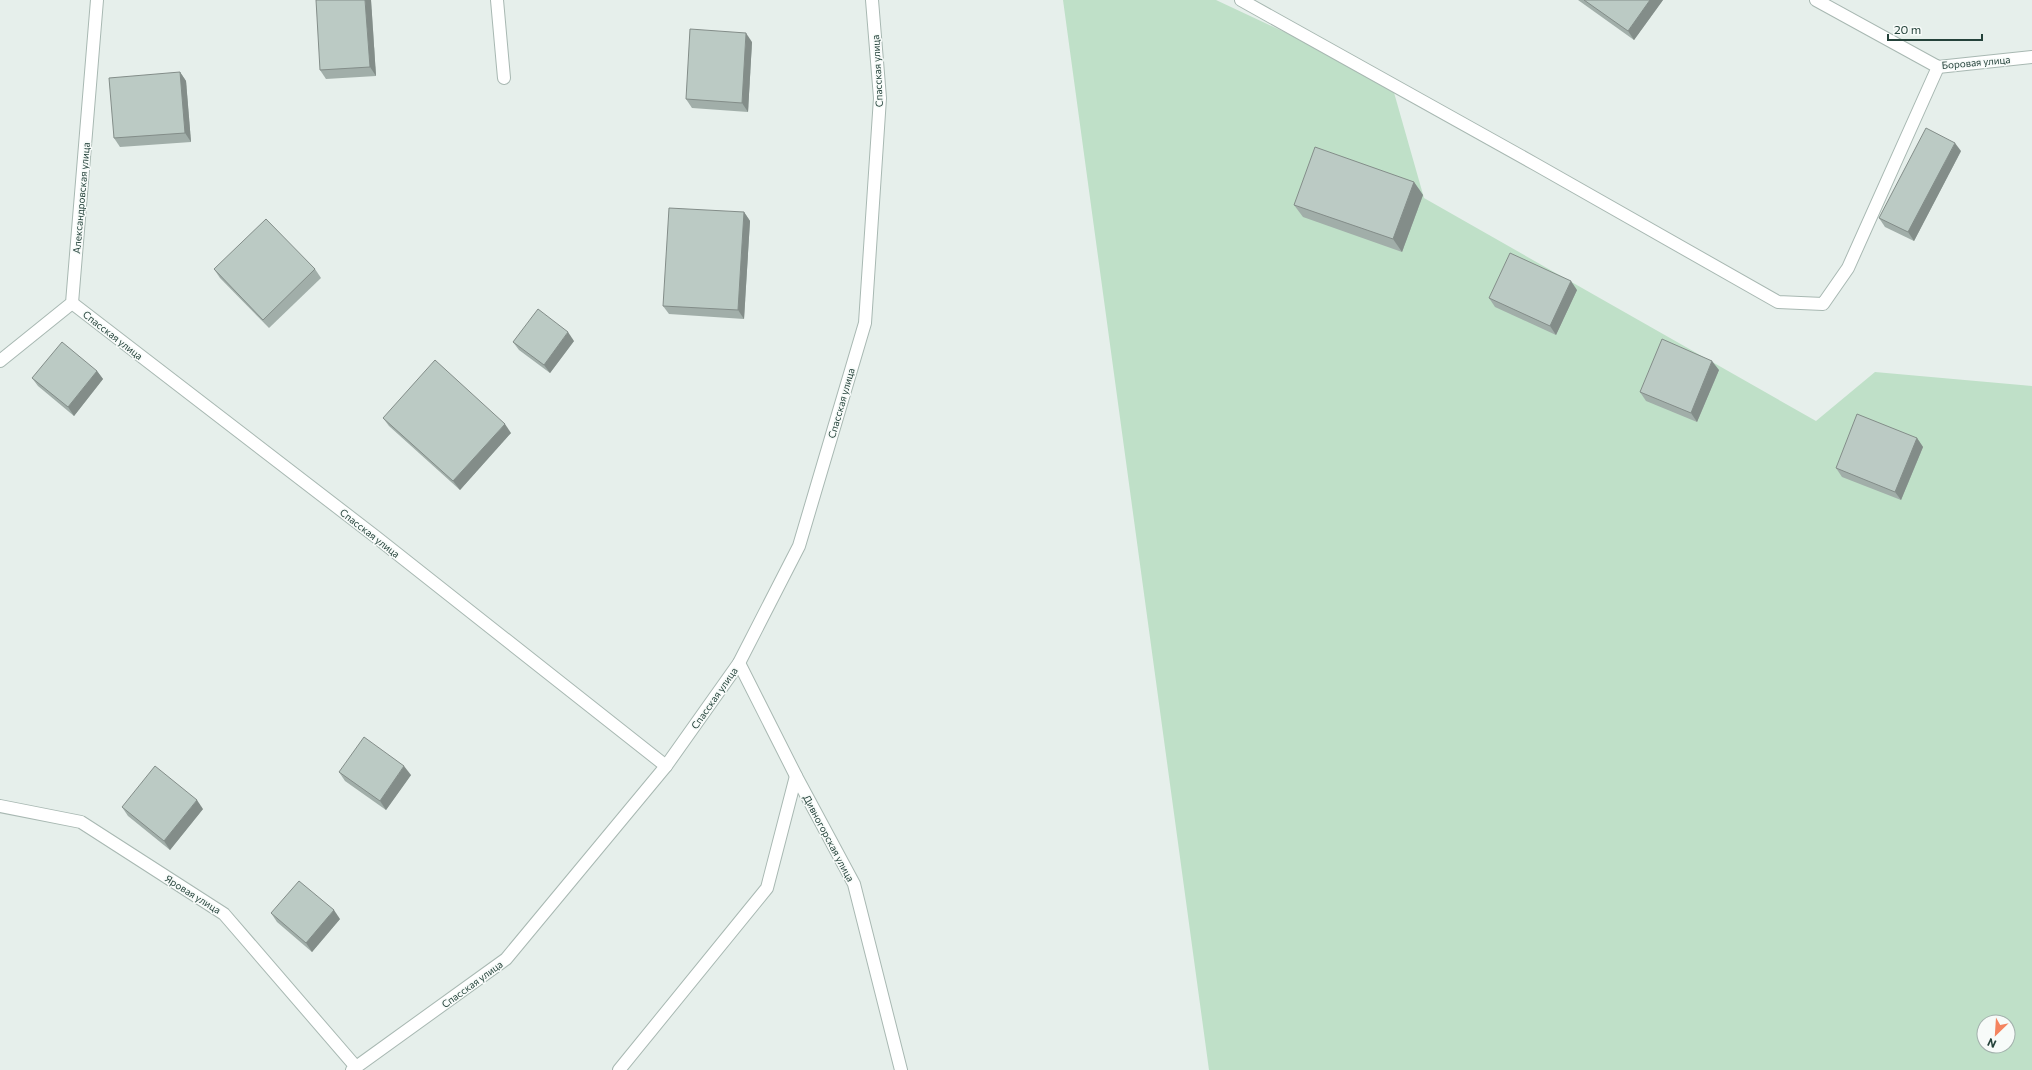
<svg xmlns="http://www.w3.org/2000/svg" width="2032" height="1070" font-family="Commissioner,sans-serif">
	<rect width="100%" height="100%" fill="#e6efeb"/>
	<path fill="#bfe0c8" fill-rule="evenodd" d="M1063,0H1216L1391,82L1424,198L1816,421L1875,372L2032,386V1070H1209ZM1984,1022H2008V1046H1984Z"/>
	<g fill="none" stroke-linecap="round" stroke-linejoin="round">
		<defs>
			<g id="minor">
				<path d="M497,0L504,78"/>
				<path d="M1241,0L1535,164L1778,302L1823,304L1848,268L1938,67"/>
				<path d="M1816,0L1938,67L2032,57"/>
				<path d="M72,303L376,537L666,766"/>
				<path d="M0,361L72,303L97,0"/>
				<path d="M739,663L796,776L854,884L901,1070"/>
				<path d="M0,806L81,822L224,914L356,1067"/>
				<path d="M352,1070L506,959L666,766L739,663L799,546L865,323L880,98L872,0"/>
				<path d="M619,1070L767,888L796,776"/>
			</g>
		</defs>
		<use href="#minor" stroke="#a8b8b2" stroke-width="14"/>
		<use href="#minor" stroke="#fff" stroke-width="12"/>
	</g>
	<g fill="#a1aea9">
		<path d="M371,0L376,76L326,79L320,70Z"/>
		<path d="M1578,0H1663L1634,40Z"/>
		<path d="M752,42L748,112L692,108L686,99Z"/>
		<path d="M180,72L186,81L191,142L120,147L114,138Z"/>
		<path d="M1961,151L1914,241L1885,227L1879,218Z"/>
		<path d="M1414,182L1423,195L1402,252L1303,217L1294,205Z"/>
		<path d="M744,212L750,221L744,319L669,314L663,306Z"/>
		<path d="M214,269H315L321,278L269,328L220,278Z"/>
		<path d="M1577,290L1556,335L1495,307L1489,298Z"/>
		<path d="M574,341L550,373L519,350L513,342Z"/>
		<path d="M1719,370L1697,422L1646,401L1640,392Z"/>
		<path d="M97,371L103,379L74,416L38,386L32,378Z"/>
		<path d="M383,418L511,433L460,490L389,426Z"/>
		<path d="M1917,438L1923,447L1901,500L1842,477L1836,468Z"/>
		<path d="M339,772L411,775L386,810L345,781Z"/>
		<path d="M122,807L203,809L170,850L128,816Z"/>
		<path d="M271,913L340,919L312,952L277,922Z"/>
	</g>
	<g fill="#838d89">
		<path d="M365,0H371L376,76L370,67Z"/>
		<path d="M1650,0H1663L1634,40L1628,31Z"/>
		<path d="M746,33L752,42L748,112L742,103Z"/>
		<path d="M180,72L186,81L191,142L185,133Z"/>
		<path d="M1955,143L1961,151L1914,241L1908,232Z"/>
		<path d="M1414,182L1423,195L1402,252L1393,239Z"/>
		<path d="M744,212L750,221L744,319L738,310Z"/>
		<path d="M1571,281L1577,290L1556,335L1550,326Z"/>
		<path d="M568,332L574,341L550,373L544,365Z"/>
		<path d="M1712,361L1719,370L1697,422L1691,413Z"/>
		<path d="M97,371L103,379L74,416L68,407Z"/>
		<path d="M505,424L511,433L460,490L453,481Z"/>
		<path d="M1917,438L1923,447L1901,500L1895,492Z"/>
		<path d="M404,766L411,775L386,810L380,801Z"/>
		<path d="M197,800L203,809L170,850L164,841Z"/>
		<path d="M334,910L340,919L312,952L306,943Z"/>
	</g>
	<g fill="#bbcac4" stroke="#838d89">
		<path d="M316,0H365L370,67L320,70Z"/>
		<path d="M1584,0H1650L1628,31Z"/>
		<path d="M690,29L746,33L742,103L686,99Z"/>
		<path d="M180,72L185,133L114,138L109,78Z"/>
		<path d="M1926,128L1955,143L1908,232L1879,218Z"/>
		<path d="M1315,147L1414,182L1393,239L1294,205Z"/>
		<path d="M669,208L744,212L738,310L663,306Z"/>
		<path d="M266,219L315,269L263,320L214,269Z"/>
		<path d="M1510,253L1571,281L1550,326L1489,298Z"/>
		<path d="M538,309L568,332L544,365L513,342Z"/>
		<path d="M1662,339L1712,361L1691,413L1640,392Z"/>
		<path d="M62,342L97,371L68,407L32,378Z"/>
		<path d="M435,360L505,424L453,481L383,418Z"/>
		<path d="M1857,414L1917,438L1895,492L1836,468Z"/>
		<path d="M364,737L404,766L380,801L339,772Z"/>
		<path d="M155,766L197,800L164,841L122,807Z"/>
		<path d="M299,881L334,910L306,943L271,913Z"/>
	</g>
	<g text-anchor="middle" stroke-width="3" stroke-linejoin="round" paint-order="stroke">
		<g font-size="10" fill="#24423a" stroke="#f7fbf9">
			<text transform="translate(1976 62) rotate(-5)" y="4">Боровая улица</text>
			<text transform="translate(877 71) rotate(-93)" y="4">Спасская улица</text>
			<text transform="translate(81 198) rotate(-85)" y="4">Александровская улица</text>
			<text transform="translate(113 335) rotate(38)" y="4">Спасская улица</text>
			<text transform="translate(841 403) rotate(-74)" y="4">Спасская улица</text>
			<text transform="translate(370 533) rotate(38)" y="4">Спасская улица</text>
			<text transform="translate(714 698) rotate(-55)" y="4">Спасская улица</text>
			<text transform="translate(829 838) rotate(62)" y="4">Дивногорская улица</text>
			<text transform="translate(193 894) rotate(32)" y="4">Яровая улица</text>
			<text transform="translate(472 984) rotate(-36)" y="4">Спасская улица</text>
		</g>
	</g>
	<g transform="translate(1996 1034) rotate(205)"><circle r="19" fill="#f7fbf9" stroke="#a3b1ad"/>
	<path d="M0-3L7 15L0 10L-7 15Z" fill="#f4845f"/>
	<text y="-6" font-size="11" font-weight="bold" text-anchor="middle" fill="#24423a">N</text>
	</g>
	<path d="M1888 34v6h94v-6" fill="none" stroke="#24423a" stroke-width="2"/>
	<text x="1894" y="34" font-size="12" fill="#24423a" stroke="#f7fbf9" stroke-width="3" paint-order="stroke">20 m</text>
</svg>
